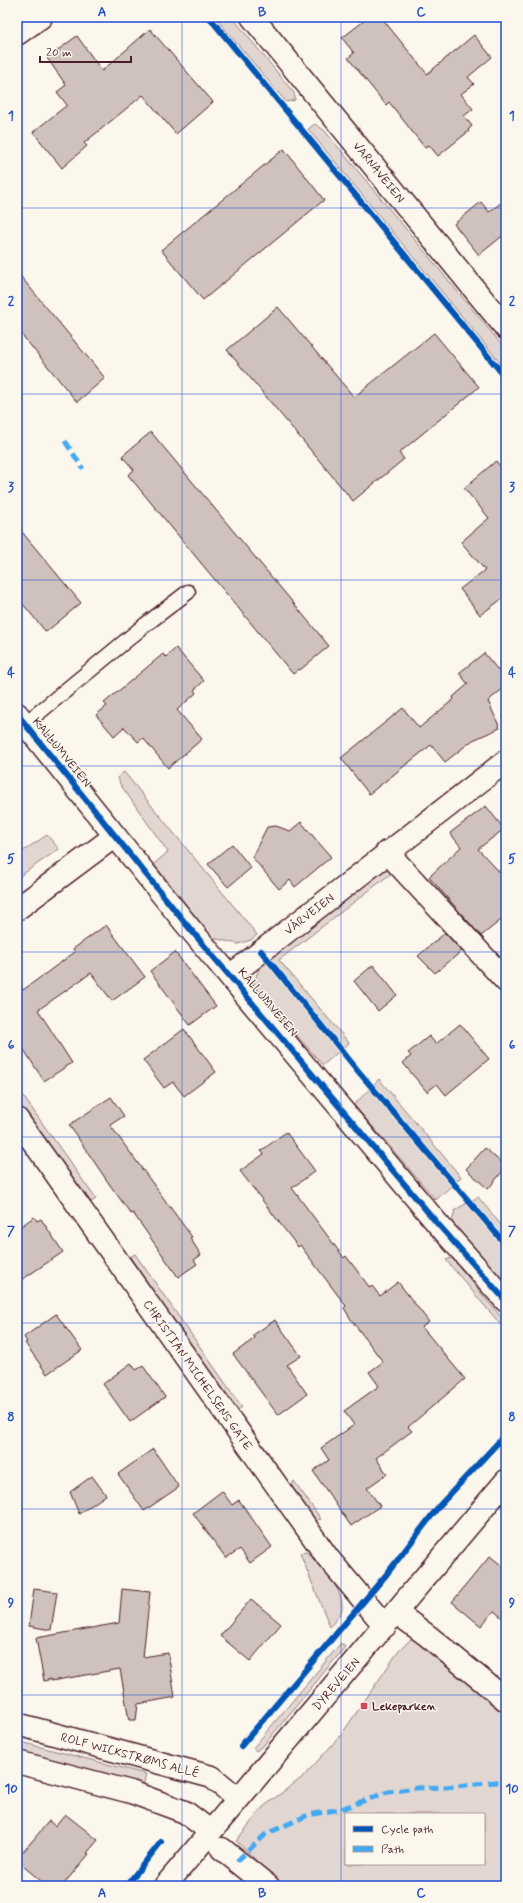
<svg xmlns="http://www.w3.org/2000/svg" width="523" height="1903" font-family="Mynerve,sans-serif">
	<rect width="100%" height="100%" fill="#fbf7ec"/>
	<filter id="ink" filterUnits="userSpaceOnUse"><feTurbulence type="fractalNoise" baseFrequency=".025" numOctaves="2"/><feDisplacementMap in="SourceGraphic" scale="8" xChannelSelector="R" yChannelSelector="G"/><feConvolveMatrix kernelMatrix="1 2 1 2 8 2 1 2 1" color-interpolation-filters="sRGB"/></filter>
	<g filter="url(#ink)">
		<g fill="#e2d7d0" stroke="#967b7e" fill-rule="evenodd">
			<path d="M215,17H232L294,93L295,100L286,102Z"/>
			<path d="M315,124L324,130L506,350V370L308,129Z"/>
			<path d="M124,772L254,931L257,935L251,940L238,944L213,938L154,864L168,852L120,784L118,777Z"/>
			<path d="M47,835L59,849L17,878V855Z"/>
			<path d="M385,870L393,872L279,960L349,1043L323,1065L253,986L260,965Z"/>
			<path d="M379,1079L461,1177L436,1200L354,1105Z"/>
			<path d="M23,1096L96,1199L91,1202L17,1100Z"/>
			<path d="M478,1197L506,1231V1286L452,1222L455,1210Z"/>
			<path d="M135,1254L242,1407L236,1411L130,1257Z"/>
			<path d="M452,1258L506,1323V1331L446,1260Z"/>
			<path d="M294,1481L321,1519L315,1521L291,1487Z"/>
			<path d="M307,1552C319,1567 344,1587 342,1609C341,1615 334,1622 330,1627L300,1553Z"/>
			<path d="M413,1637L506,1716V1878L499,1886H283L236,1841L263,1807L304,1776L341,1735L398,1652ZM346,1814H484V1864H346Z"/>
			<path d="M341,1643L345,1647L264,1745L256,1751L253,1748Z"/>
			<path d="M17,1741L146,1774L143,1786L17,1754Z"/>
		</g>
		<g fill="#cfc2bc" stroke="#4a1f2b">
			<path d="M369,17H381L427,74L474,35L492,57L468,77L474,84L461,94L473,109L464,116L472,126L468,130L469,131L438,156L429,145L425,148L389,102L386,105L348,58L354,53L342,38Z"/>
			<path d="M150,29L213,102L176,134L143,95L84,143L87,146L62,168L33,132L67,105L57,92L66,85L47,58L77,36L102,71Z"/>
			<path d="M284,149L324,200L203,300L161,250Z"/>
			<path d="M506,199V233L479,255L454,224L481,202L489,212Z"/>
			<path d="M17,272L105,378L77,402L17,329Z"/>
			<path d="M278,307L354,397L434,333L479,387L399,453L404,459L353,501L227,350Z"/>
			<path d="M151,432L329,646L300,670L299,669L293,674L128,475L134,470L122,456Z"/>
			<path d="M496,461L506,474V596L480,615L460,589L485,570L461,542L489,518L464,488Z"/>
			<path d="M17,526L81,603L46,632L17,597Z"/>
			<path d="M176,648L204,681L194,690L196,693L177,710L202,739L168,768L143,738L138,742L124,727L114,736L96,715L107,706L104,703L163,654L166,657Z"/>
			<path d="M484,653L506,680V686L488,701L500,728L473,740L445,762L431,745L369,794L341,758L403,708L419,728L454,699L453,697L468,684L459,673Z"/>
			<path d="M486,806L504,829L478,849L506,879V916L481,936L429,877L461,847L450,833Z"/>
			<path d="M301,822L331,857L295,887L290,880L279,889L252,857L267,827L276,826L290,831Z"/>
			<path d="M232,844L251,868L228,887L208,864Z"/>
			<path d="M106,925L145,977L112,1001L91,973L38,1010L72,1063L44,1081L17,1039V981L23,990L75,952L73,949Z"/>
			<path d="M445,933L462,951L435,973L418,956Z"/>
			<path d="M175,952L216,1006L190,1025L150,971Z"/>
			<path d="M373,965L397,995L378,1011L354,981Z"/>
			<path d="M460,1024L489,1059L446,1095L437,1084L427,1092L403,1063L411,1056L408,1053L429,1036L436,1044Z"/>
			<path d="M184,1029L216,1072L184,1096L173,1082L164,1088L143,1060Z"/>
			<path d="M111,1097L124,1116L110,1125L192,1237L190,1238L201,1255L194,1260L197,1264L178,1277L133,1213L131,1214L110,1185L69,1125Z"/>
			<path d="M286,1132L315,1171L292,1188L344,1258L346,1256L370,1288L372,1286L380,1296L398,1282L429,1322L422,1327L465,1379L408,1427L412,1431L376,1458L387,1474L367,1488L380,1506L351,1526L313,1471L329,1460L321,1448L354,1425L344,1411L379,1386L369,1372L383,1362L350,1318L344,1308L346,1306L300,1245L298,1247L240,1171L264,1154L261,1151Z"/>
			<path d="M485,1148L506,1167L488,1189L466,1169Z"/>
			<path d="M34,1217L37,1221L41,1219L63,1252L17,1283V1229Z"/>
			<path d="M56,1314L82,1350L47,1374L25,1343L27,1342L24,1337Z"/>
			<path d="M275,1320L301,1356L287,1365L307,1394L278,1415L233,1354L255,1338L253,1335Z"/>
			<path d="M131,1363L136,1370L143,1366L165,1397L130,1422L103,1384Z"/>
			<path d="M153,1449L179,1487L144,1511L118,1474Z"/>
			<path d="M92,1476L106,1495L79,1514L70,1492Z"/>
			<path d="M222,1491L232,1505L239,1500L272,1547L250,1563L240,1549L226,1558L193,1513Z"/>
			<path d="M490,1556L506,1569V1621L494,1611L481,1626L452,1602Z"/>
			<path d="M34,1589L57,1592L51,1630L29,1626Z"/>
			<path d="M122,1589L150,1592L143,1657L168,1653L175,1697L138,1704L136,1720H129L120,1669L51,1681V1679L44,1681L36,1638L119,1623Z"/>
			<path d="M251,1599L281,1624L250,1661L220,1636Z"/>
			<path d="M65,1814L98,1840L87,1853L89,1854L62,1886H47L17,1861V1859L49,1821L55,1826Z"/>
		</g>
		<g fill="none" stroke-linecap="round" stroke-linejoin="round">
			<defs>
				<path id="service" d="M25,724L145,625L188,592"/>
				<g id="minor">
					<path d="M17,34L41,17"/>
					<path d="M17,714L186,924L437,1223L506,1301"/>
					<path d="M387,852L506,981"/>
					<path d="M17,909L115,836"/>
					<path d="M231,975L506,761"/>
					<path d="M17,1119L328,1558L385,1626"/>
					<path d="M397,1613L428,1636L506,1700"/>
					<path d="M17,1724L212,1777L237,1798"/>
					<path d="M17,1762L131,1792L185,1812L210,1831"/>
					<path d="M222,1849L268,1886"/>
				</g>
				<path id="tertiary" d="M252,17L506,328"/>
				<path id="secondary" d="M165,1886L506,1481"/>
			</defs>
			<use href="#service" stroke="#4a1f2b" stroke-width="17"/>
			<use href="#minor" stroke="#4a1f2b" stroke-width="25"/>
			<use href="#tertiary" stroke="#4a1f2b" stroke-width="25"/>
			<use href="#secondary" stroke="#4a1f2b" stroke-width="25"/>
			<use href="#service" stroke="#fbf7ec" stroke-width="14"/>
			<use href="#minor" stroke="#fbf7ec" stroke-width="22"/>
			<use href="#tertiary" stroke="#fbf7ec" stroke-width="22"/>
			<use href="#secondary" stroke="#fbf7ec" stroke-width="22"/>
			<g stroke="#3fa9f5" stroke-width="5" stroke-dasharray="10 5" stroke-linecap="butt">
				<path d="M65,441L83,469"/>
				<path d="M237,1861L266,1834L308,1815L341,1809L388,1792L415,1788L446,1787L506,1781"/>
			</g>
			<defs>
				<g id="cycleway">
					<path d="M209,17L506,378"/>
					<path d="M17,714L186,924L437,1223L506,1301"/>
					<path d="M261,951L359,1072L506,1245"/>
					<path d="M241,1746L386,1575L439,1506L506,1434"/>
					<path d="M126,1886L161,1842"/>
				</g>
			</defs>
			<use href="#cycleway" stroke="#fbf7ec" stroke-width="8"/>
			<use href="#cycleway" stroke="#0057b8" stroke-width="6"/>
		</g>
	</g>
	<path fill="none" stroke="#1d4ed8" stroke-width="1" stroke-opacity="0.55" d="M182,17V1886M341,17V1886M17,208H506M17,394H506M17,580H506M17,766H506M17,952H506M17,1137H506M17,1323H506M17,1509H506M17,1695H506"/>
	<rect fill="#d1495b" stroke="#fbf7ec" stroke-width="1.5" x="360" y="1702" width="8" height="8" rx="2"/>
	<g text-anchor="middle" stroke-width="3" stroke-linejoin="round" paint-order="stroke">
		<g font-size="12" fill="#4a1f2b" stroke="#fbf7ec">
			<text transform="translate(379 172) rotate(51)" y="4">VARNAVEIEN</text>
			<text transform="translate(62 752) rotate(51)" y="4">KALLUMVEIEN</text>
			<text transform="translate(309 914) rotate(-38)" y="4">VÅRVEIEN</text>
			<text transform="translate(268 1002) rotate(50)" y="4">KALLUMVEIEN</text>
			<text transform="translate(198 1375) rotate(55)" y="4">CHRISTIAN MICHELSENS GATE</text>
			<text transform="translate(336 1684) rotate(-49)" y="4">DYREVEIEN</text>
			<text transform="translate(130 1755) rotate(15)" y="4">ROLF WICKSTRØMS ALLÉ</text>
		</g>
		<g font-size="12" font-weight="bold" fill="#4a1f2b" stroke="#fbf7ec" text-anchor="start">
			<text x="372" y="1710">Lekeparken</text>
		</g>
	</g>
	<rect width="523" height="1903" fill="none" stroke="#fbf7ec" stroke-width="44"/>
	<rect x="345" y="1813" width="140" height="52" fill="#fbf7ec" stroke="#b4a19f"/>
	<rect x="353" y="1826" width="20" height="6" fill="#0057b8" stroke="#b4a19f"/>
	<text x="381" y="1833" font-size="12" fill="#4a1f2b">Cycle path</text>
	<rect x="353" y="1846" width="20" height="6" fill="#3fa9f5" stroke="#b4a19f"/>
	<text x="381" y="1853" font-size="12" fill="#4a1f2b">Path</text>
	<path d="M40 56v6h91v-6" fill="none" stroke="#4a1f2b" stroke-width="2"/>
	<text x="46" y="56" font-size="12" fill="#4a1f2b" stroke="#fbf7ec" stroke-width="3" paint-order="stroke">20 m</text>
	<rect x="22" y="22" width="479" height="1859" fill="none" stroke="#1d4ed8" stroke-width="1.5"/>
	<g font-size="13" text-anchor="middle" font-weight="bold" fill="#1d4ed8">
		<text x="102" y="16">A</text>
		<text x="262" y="16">B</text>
		<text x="421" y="16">C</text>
		<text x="11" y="120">1</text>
		<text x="512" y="120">1</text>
		<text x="11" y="305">2</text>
		<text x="512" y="305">2</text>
		<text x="11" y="491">3</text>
		<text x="512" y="491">3</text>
		<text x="11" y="677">4</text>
		<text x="512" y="677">4</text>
		<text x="11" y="863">5</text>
		<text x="512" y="863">5</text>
		<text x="11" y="1049">6</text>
		<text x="512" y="1049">6</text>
		<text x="11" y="1235">7</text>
		<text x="512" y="1235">7</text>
		<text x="11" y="1421">8</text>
		<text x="512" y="1421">8</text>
		<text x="11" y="1607">9</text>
		<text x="512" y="1607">9</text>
		<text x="11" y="1793">10</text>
		<text x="512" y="1793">10</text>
		<text x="102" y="1897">A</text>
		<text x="262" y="1897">B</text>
		<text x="421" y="1897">C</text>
	</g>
</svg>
